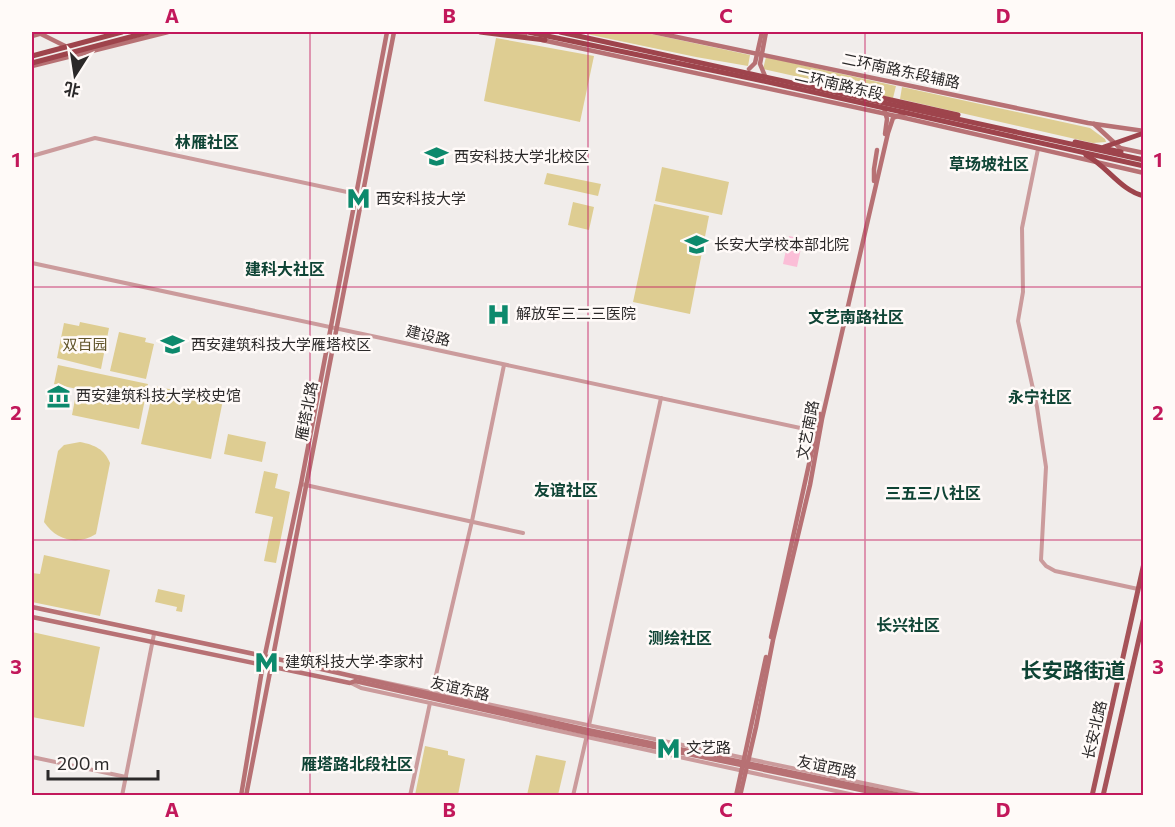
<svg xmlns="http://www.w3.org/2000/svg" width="1175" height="827" font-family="Commissioner,'Noto Sans SC',sans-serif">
	<rect width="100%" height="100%" fill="#f1edeb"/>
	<g fill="#decd92">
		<path d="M577,32H642L750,55L748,66L696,57Z"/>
		<path d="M496,38L594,56L580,122L484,101Z"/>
		<path d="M766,57L896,86L893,98L763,69Z"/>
		<path d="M902,87L1090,128L1105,139L1106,142L1093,143L900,99Z"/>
		<path d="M662,167L729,182L722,215L655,201Z"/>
		<path d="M547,173L601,184L598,196L544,184Z"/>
		<path d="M573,202L594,207L589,230L568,225Z"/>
		<path d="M654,204L709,216L690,314L633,302Z"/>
		<path d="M80,322L109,328L101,369L57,358L64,323L79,326Z"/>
		<path d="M119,332L146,338L145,342L154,344L146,379L110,371Z"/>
		<path d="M58,365L148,384L139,429L72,415L77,389L54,384Z"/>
		<path d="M154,386L223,400L211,459L141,444Z"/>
		<path d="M228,434L266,442L262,462L224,454Z"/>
		<path d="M80,442C95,445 104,449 110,463L96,534C77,546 56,540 44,522L58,451L64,445Z"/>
		<path d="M264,471L278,474L275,488L290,492L276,563L264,561L273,517L255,513Z"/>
		<path d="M44,555L110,570L100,616L32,602V573L40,574Z"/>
		<path d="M158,589L185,595L182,612L176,611L177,607L155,602Z"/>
		<path d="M32,632L100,647L84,727L32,717Z"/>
		<path d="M425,746L448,751V755L465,759L458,795H415Z"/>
		<path d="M536,755L566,761L558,795H527Z"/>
	</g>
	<path fill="#fbbed7" d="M789,236L803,239L797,267L783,264Z"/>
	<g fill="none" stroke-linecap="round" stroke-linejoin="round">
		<g stroke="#cb9b9c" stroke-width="4">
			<path d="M1038,149L1022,228L1023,292L1018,321L1037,407L1046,467L1041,560L1046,566L1055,571L1138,589"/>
			<path d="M32,156L95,138L361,195"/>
			<path d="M32,263L819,432"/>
			<path d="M301,484L523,533"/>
			<path d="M359,677L925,796"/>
			<path d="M351,683L361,688L859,796"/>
			<path d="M432,692L472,521L504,365"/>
			<path d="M589,725L661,398"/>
			<path d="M32,757L126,777"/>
			<path d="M122,796L154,634"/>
			<path d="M410,796L430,703"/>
			<path d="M573,796L587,735"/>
		</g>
		<g stroke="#b77174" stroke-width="4.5">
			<path d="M511,32L525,35"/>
			<path d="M653,32L1088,123L1144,131"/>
			<path d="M39,33L67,47"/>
			<path d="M32,36L46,32"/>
			<path d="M542,40L905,118L1144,173"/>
			<path d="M32,66L168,32"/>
			<path d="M749,69L755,63L762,32"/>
			<path d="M765,76L760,64L766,32"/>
			<path d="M884,108L887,119L885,134"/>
			<path d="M1094,124L1120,148"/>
			<path d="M1120,148L1144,153"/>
			<path d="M874,181V169L877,150"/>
			<path d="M32,607L273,658L588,730L905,796"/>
			<path d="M32,617L350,683L355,681L587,733L890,796"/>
			<path d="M771,637L820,414"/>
			<path d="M241,796L263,664L301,484L387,32"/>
			<path d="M246,796L394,32"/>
			<path d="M736,796L766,657"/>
			<path d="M740,796L756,727L773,640L810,485L822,419L888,133L893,118L906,113"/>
		</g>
		<g stroke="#a65358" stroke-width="5">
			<path d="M1092,796L1144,563"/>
			<path d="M1103,796L1144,617"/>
		</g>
		<g stroke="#9e444c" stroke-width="5">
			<path d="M480,32L545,40"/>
			<path d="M528,32L754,79L1144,166"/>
			<path d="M560,32L1144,160"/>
			<path d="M32,56L122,32"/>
			<path d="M32,63L149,32"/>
			<path d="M829,86L958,115"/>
			<path d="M1075,142L1121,152"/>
			<path d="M1104,147L1144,133"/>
			<path d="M1086,155C1106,165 1121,191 1144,196"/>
		</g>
	</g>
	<path fill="none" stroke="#c2185b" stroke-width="1.5" stroke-opacity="0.55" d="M310,32V796M588,32V796M865,32V796M32,287H1144M32,540H1144"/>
	<defs>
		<symbol id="university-bare" viewBox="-9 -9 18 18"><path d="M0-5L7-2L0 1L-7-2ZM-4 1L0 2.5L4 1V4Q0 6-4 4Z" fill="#0d896c" stroke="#fffaf8" stroke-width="2.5" paint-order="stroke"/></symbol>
		<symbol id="metro-bare" viewBox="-9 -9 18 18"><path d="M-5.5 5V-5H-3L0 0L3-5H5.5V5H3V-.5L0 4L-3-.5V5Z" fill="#0d896c" stroke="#fffaf8" stroke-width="2.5" paint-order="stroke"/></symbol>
		<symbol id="hospital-bare" viewBox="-9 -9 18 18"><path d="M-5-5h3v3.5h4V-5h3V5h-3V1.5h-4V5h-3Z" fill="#0d896c" stroke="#fffaf8" stroke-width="2.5" paint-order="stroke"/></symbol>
		<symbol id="museum-bare" viewBox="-9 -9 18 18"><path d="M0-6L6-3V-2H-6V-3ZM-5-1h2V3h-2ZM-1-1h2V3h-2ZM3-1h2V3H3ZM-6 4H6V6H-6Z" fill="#0d896c" stroke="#fffaf8" stroke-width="2.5" paint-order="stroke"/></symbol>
	</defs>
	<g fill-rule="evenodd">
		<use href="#university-bare" x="420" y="140" width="33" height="33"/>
		<use href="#metro-bare" x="342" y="182" width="33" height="33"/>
		<use href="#university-bare" x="680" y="228" width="33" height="33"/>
		<use href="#hospital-bare" x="482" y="298" width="33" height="33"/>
		<use href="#university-bare" x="156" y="328" width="33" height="33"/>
		<use href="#museum-bare" x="42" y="380" width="33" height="33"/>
		<use href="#metro-bare" x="250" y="646" width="33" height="33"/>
		<use href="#metro-bare" x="652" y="732" width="33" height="33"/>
	</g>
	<g text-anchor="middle" stroke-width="5" stroke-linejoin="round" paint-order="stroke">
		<g font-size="15" fill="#2b2929" stroke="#fffaf8">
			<text transform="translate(901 71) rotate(12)" y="5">二环南路东段辅路</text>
			<text transform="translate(839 85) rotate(13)" y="5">二环南路东段</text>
			<text transform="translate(428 336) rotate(13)" y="5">建设路</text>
			<text transform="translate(307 411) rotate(-79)" y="5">雁塔北路</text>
			<text transform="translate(808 430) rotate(-79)" y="5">文艺南路</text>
			<text transform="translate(460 689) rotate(13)" y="5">友谊东路</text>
			<text transform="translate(1095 730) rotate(-77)" y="5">长安北路</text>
			<text transform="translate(827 767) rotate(12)" y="5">友谊西路</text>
		</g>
		<g font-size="15" fill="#2b2929" stroke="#fffaf8" text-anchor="start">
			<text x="454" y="162">西安科技大学北校区</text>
			<text x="376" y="204">西安科技大学</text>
			<text x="714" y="250">长安大学校本部北院</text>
			<text x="516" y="319">解放军三二三医院</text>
			<text x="191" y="350">西安建筑科技大学雁塔校区</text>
			<text x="76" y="401">西安建筑科技大学校史馆</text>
			<text x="285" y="667">建筑科技大学·李家村</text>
			<text x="686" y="753">文艺路</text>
		</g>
		<g font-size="15" fill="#605328" stroke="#fffaf8">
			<text x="85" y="350">双百园</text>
		</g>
		<g font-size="16" font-weight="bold" fill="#0f4435" stroke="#fffaf8">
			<text x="207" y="148">林雁社区</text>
			<text x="989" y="170">草场坡社区</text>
			<text x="285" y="275">建科大社区</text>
			<text x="856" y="323">文艺南路社区</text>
			<text x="1040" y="403">永宁社区</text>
			<text x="566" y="496">友谊社区</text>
			<text x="933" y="499">三五三八社区</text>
			<text x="908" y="631">长兴社区</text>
			<text x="680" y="644">测绘社区</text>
			<text x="357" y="770">雁塔路北段社区</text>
		</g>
		<g font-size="21" font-weight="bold" fill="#0f4435" stroke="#fffaf8">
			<text x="1073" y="678">长安路街道</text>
		</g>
	</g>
	<rect width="1175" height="827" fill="none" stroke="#fffaf8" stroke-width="66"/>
	<g transform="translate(75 75) rotate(192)" stroke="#fffaf8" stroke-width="4.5" paint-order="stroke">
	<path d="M0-4.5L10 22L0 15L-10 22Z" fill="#2b2929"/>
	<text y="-9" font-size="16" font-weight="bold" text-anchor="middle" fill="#2b2929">北</text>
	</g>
	<path d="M48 770v9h110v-9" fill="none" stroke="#2b2929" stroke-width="3"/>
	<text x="57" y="770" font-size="18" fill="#2b2929" stroke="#fffaf8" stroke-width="4.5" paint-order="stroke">200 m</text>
	<rect x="33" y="33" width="1109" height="761" fill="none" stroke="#c2185b" stroke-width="2"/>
	<g font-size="20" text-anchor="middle" font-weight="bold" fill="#c2185b">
		<text x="172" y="23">A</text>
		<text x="449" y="23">B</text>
		<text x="726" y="23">C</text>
		<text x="1003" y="23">D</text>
		<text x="16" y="167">1</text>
		<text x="1158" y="167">1</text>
		<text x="16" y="420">2</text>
		<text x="1158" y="420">2</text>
		<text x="16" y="674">3</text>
		<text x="1158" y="674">3</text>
		<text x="172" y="817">A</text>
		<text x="449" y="817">B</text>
		<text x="726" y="817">C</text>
		<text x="1003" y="817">D</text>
	</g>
</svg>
